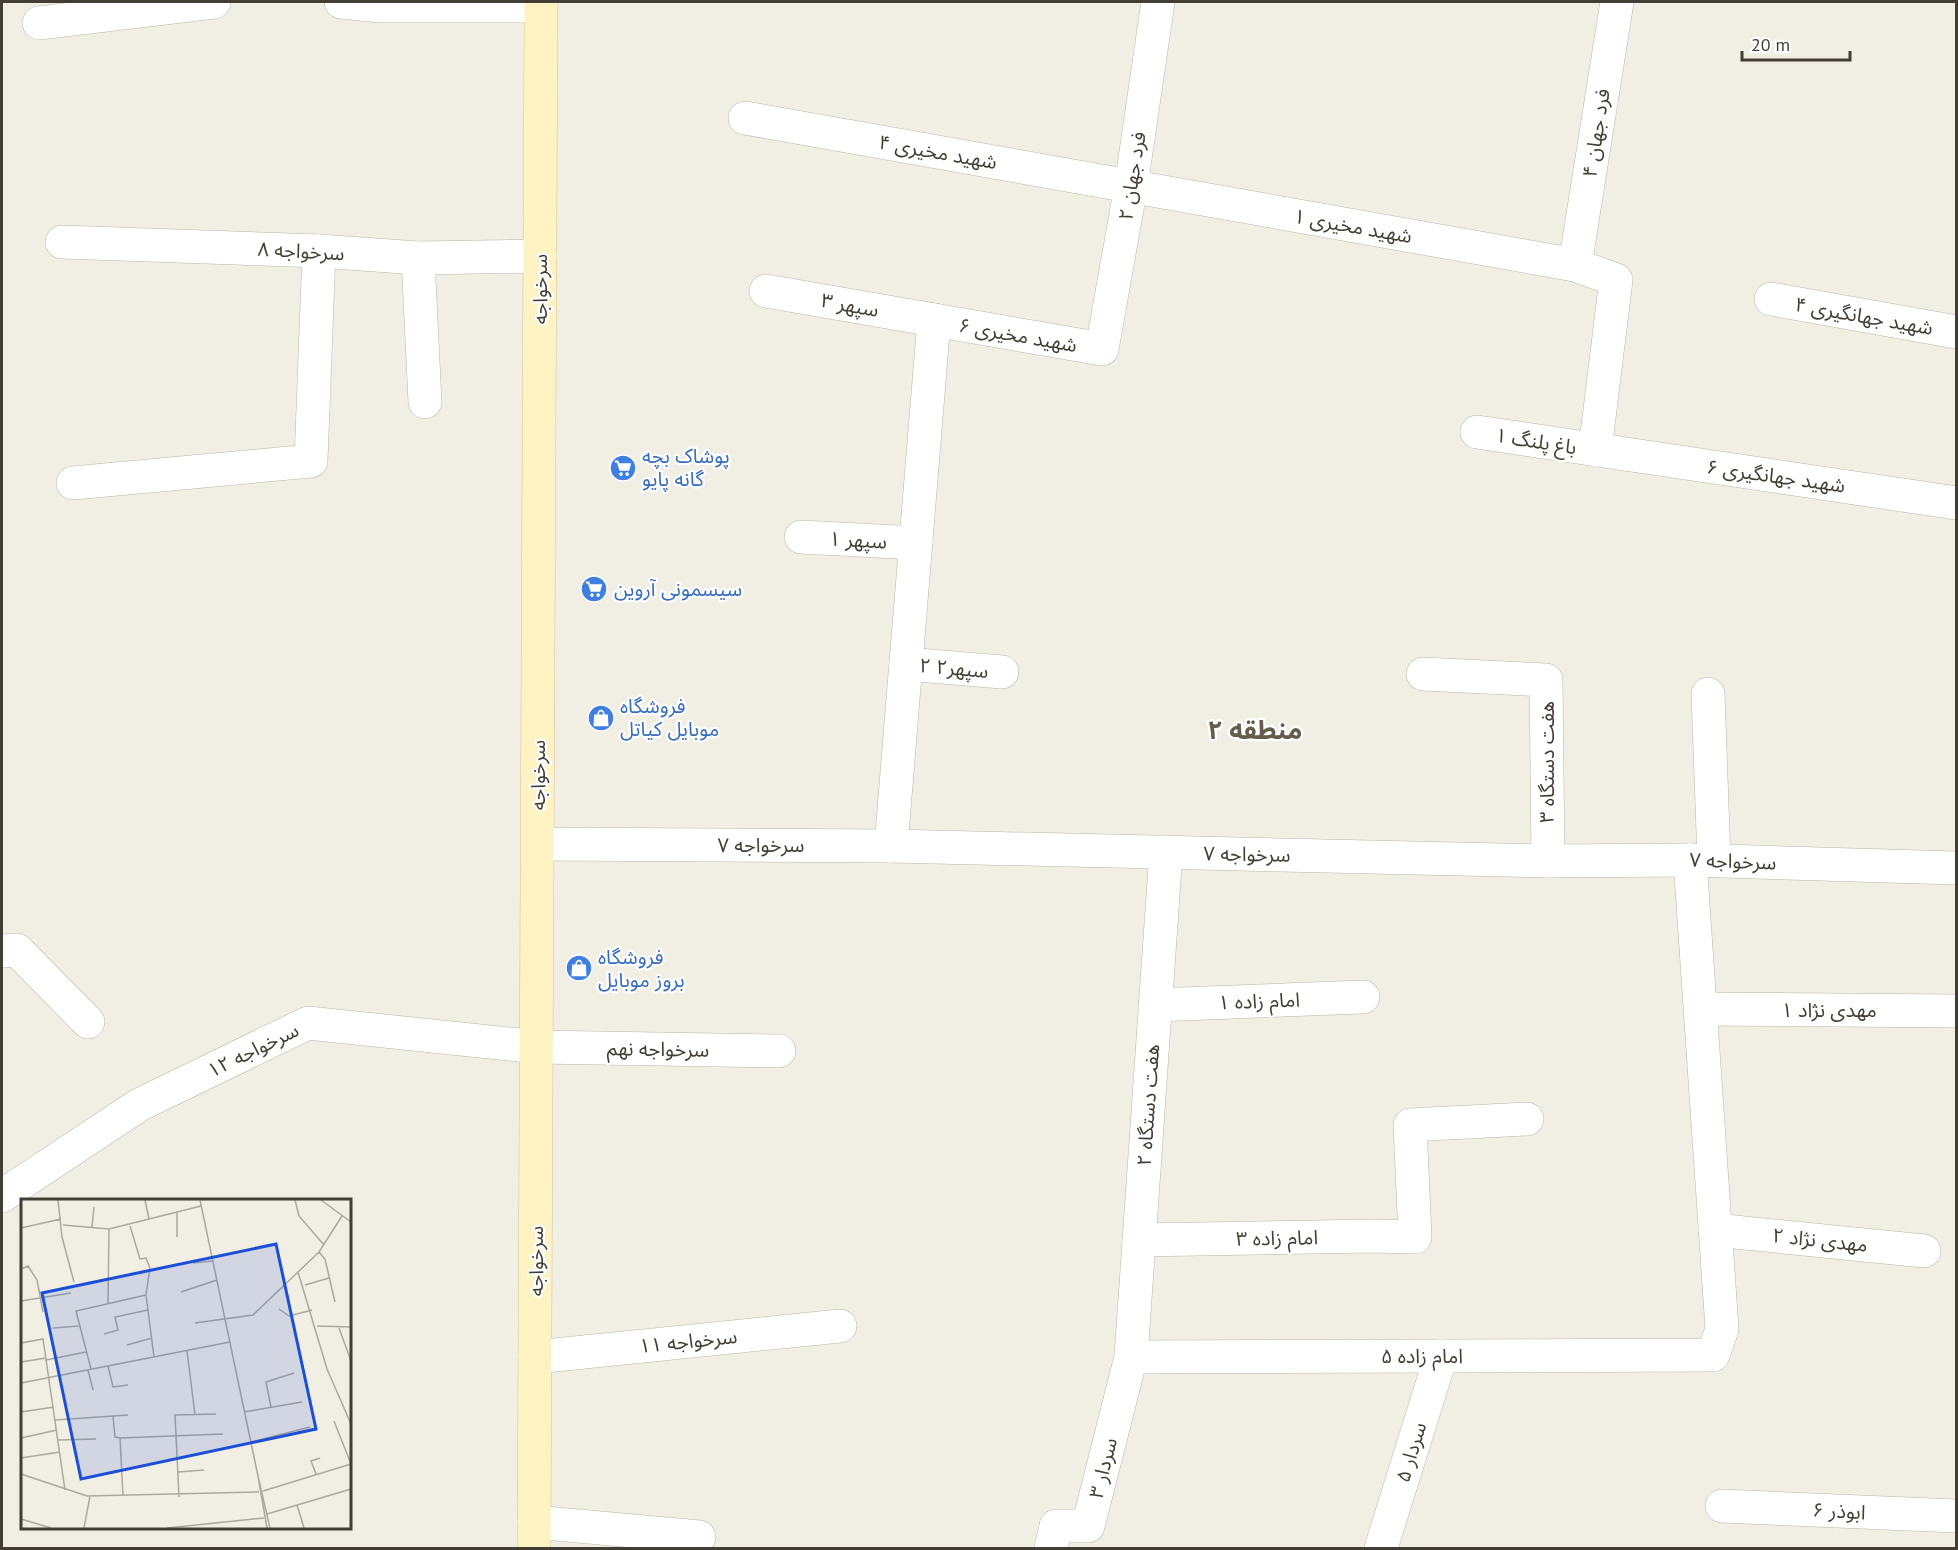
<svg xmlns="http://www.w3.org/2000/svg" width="1958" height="1550" font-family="'PT Sans','Noto Sans Arabic',sans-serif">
	<rect width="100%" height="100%" fill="#f1eee4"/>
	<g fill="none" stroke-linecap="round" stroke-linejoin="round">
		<defs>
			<g id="minor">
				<path d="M341,2L381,6H541"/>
				<path d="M39,23L214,2"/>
				<path d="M745,118L1575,265L1616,280L1595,450"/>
				<path d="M62,242L319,251L418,258L540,256"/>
				<path d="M418,258L425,402"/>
				<path d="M1575,265L1617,2"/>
				<path d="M766,291L1102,349L1131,186L1158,2"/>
				<path d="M1771,299L1956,332"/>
				<path d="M1477,432L1956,503"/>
				<path d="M73,483L311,461L319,251"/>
				<path d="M801,537L916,543"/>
				<path d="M906,664L1002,672"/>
				<path d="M1423,674L1546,680L1548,861"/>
				<path d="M1708,694L1714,860"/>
				<path d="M538,844L891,846L1548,861L1690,860L1956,868"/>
				<path d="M891,846L934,320"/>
				<path d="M2,951L17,950L88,1022"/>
				<path d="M1155,1005L1363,997"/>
				<path d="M1701,1009L1956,1011"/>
				<path d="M2,1196L139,1105L308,1023L537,1047L779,1051"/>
				<path d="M1715,1230L1924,1251"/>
				<path d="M1139,1240L1373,1236L1415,1237L1410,1125L1527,1119"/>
				<path d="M535,1357L840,1326"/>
				<path d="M1131,1357L1713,1355L1722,1329L1690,860"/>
				<path d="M1722,1506L1956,1516"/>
				<path d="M534,1522L699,1537"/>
				<path d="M1051,1548L1056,1526H1088L1131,1357L1166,852"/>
				<path d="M1381,1548L1441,1356"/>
			</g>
			<path id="secondary" d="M534,1548L541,2"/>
		</defs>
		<use href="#minor" stroke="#bcb6a7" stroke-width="34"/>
		<use href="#secondary" stroke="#d0c495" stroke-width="34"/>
		<use href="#minor" stroke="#fff" stroke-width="33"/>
		<use href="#secondary" stroke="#fcf2c2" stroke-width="33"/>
	</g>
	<defs>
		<symbol id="supermarket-disc" viewBox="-11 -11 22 22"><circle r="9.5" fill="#3f7fe0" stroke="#fff"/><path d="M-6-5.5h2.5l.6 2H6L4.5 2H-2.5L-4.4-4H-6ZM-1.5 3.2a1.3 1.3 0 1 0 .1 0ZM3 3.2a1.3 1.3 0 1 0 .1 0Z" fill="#fff"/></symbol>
		<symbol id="shop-disc" viewBox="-11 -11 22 22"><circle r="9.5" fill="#3f7fe0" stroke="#fff"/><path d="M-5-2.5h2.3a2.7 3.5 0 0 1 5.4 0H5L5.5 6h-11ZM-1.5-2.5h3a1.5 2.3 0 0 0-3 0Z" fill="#fff"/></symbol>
	</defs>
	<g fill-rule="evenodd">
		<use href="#supermarket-disc" x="608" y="453" width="30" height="30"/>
		<use href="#supermarket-disc" x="579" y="574" width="30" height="30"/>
		<use href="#shop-disc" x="586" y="703" width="30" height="30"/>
		<use href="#shop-disc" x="564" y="953" width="30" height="30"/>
	</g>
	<g text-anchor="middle" stroke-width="4.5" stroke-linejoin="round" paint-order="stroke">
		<g font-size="20" fill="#433e34" stroke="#fff">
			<text transform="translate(1596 133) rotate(-81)" y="7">۴ فرد جهان</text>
			<text transform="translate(938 152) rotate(10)" y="7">۴ شهید مخیری</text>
			<text transform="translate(1132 176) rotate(-81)" y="7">۲ فرد جهان</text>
			<text transform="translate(1353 226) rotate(10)" y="7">شهید مخیری ۱</text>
			<text transform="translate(301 251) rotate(3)" y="7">۸ سرخواجه</text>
			<text transform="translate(540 289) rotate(-90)" y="7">سرخواجه</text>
			<text transform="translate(850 305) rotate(10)" y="7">۳ سپهر</text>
			<text transform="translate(1864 316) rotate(10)" y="7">۴ شهید جهانگیری</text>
			<text transform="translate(1018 335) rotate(10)" y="7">شهید مخیری ۶</text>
			<text transform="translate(1536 441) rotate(9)" y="7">۱ باغ پلنگ</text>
			<text transform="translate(1776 476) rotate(8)" y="7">۶ شهید جهانگیری</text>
			<text transform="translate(858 540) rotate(3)" y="7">۱ سپهر</text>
			<text transform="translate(954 668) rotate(5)" y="7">۲ سپهر۲</text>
			<text transform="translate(1547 762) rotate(-90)" y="7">۳ هفت دستگاه</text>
			<text transform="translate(538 775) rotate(-90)" y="7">سرخواجه</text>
			<text x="761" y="852">سرخواجه ۷</text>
			<text transform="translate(1247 854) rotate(1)" y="7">سرخواجه ۷</text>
			<text transform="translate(1733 861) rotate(2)" y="7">سرخواجه ۷</text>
			<text transform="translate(1259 1001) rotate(-2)" y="7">۱ امام زاده</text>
			<text x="1829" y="1017">۱ مهدی نژاد</text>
			<text transform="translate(658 1049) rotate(1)" y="7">سرخواجه نهم</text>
			<text transform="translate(253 1050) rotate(-26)" y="7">۱۲ سرخواجه</text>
			<text transform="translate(1148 1105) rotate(-86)" y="7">هفت دستگاه ۲</text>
			<text transform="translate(1277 1238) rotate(-1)" y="7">۳ امام زاده</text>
			<text transform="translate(1820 1240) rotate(6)" y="7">۲ مهدی نژاد</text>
			<text transform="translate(536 1261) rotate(-90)" y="7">سرخواجه</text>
			<text transform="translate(688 1341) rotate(-6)" y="7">۱۱ سرخواجه</text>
			<text x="1422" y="1363">۵ امام زاده</text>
			<text transform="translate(1411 1452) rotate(-73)" y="7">۵ سردار</text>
			<text transform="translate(1103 1468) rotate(-76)" y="7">۳ سردار</text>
			<text transform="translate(1839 1511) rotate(3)" y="7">ابوذر ۶</text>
		</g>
		<g font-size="20" fill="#366cbe" stroke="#fff" text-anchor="start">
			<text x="642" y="463">پوشاک بچه<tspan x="642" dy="23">گانه پایو</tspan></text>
			<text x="614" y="596">سیسمونی آروین</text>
			<text x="620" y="713">فروشگاه<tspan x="620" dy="23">موبایل کیاتل</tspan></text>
			<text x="598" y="964">فروشگاه<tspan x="598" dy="23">بروز موبایل</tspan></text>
		</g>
		<g font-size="26" font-weight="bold" fill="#655d4c" stroke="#fff">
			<text x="1255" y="739">منطقه ۲</text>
		</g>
	</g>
	<g transform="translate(21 1199)">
		<rect width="330" height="330" fill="#f1eee4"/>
		<path fill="none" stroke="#aba89e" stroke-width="1.5" d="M37,1L41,38L53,83M124,1L128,20M179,1L237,277M274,1L278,17L303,46M300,1L330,23M42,26L88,30L180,7M109,27L119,60L125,59L129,69L125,96L133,158M71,28L73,8M0,29L40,20M156,38V12M298,53L304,60L314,103M172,64L192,62M0,70L7,67L16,81L22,113M277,73L306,170L330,225M284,86L308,79M160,93L196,81M0,102L50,94M87,105L88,30M258,110L268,117L291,111M174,124L232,116L298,53L321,17M296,127L330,128M32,129L58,127M318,129L330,162M83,135L97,131L94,118L127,111M0,144L22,140L44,291M106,146L131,139M166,152L174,216M25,161L65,153M0,163L25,159M87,167L92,188L107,186M70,170L55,112L125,96M67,171L72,191M0,184L209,143M250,208L245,183L273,174M0,213L33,208M223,213L281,203M92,217L94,238L99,239M34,221L107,216M313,222L330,265M0,239L36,231M99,239L202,235M99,239L102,297M37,241L75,240M230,243L289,228M0,259L39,253M157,273L183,271M0,275L66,297L238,293M295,275L290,262L299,259M242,292L330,265M158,298L154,216L195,215M276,306L283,329M246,315L330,290M0,320L30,329M63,329L69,297M146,329L243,319M246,329L237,277L249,329"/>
		<path fill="#1d4ed8" fill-opacity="0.15" stroke="#1d4ed8" stroke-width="3" d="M255,45L295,230L60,280L21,94Z"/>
		<rect width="330" height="330" fill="none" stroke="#433e34" stroke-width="3"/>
	</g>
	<rect width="1958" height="1550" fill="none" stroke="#433e34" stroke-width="6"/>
	<path d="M1742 51v9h108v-9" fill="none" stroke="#433e34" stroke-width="3"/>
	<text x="1751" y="51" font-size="18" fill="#433e34" stroke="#ffffff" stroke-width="4.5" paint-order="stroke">20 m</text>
</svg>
